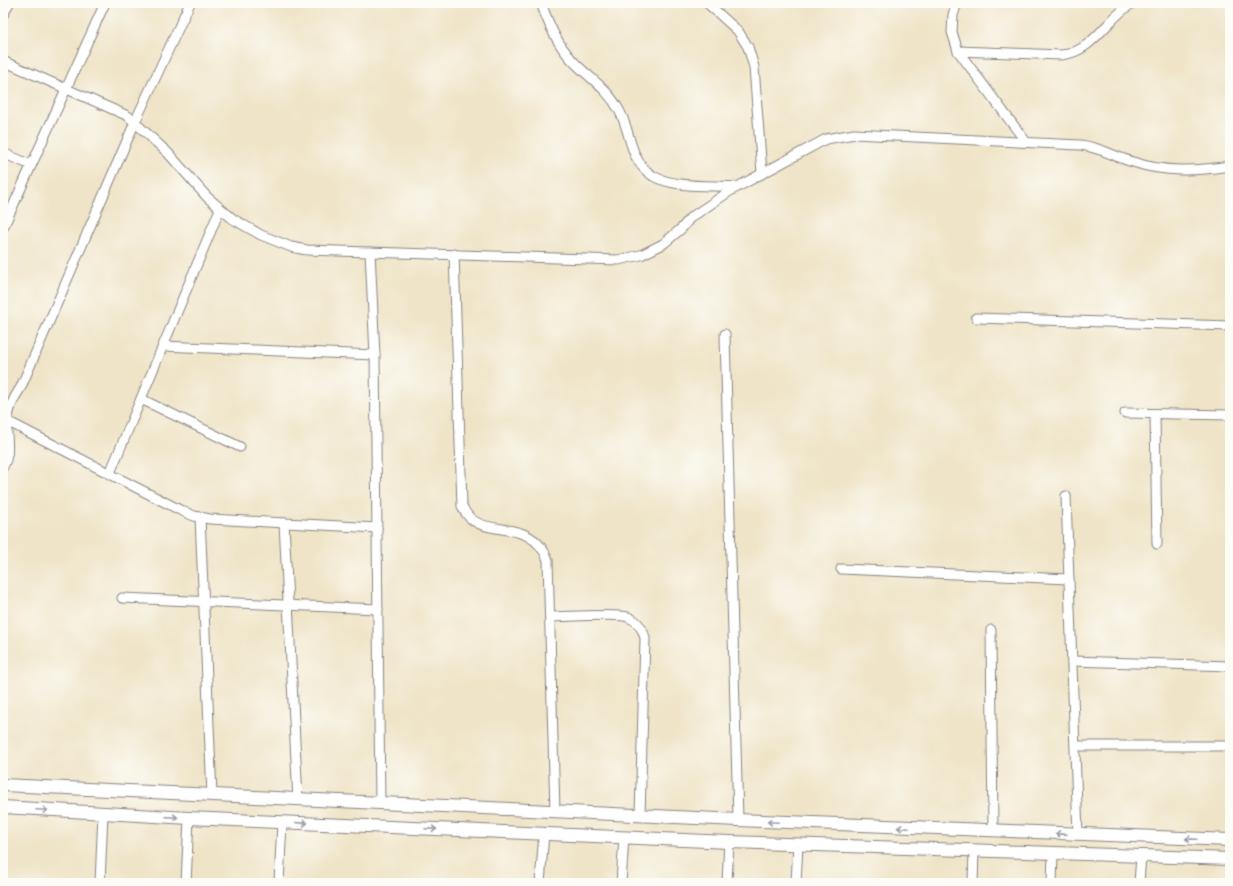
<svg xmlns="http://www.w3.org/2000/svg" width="1233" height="886" font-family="Delius,sans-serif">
	<rect width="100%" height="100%" fill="#fdfcf7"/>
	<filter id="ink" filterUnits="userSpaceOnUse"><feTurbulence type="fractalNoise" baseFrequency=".025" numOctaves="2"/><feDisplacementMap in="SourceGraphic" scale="8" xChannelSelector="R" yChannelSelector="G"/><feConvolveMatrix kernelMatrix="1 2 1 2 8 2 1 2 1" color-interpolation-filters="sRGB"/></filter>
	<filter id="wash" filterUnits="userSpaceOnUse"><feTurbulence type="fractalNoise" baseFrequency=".012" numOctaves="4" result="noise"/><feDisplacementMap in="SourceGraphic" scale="16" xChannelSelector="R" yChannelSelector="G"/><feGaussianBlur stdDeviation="0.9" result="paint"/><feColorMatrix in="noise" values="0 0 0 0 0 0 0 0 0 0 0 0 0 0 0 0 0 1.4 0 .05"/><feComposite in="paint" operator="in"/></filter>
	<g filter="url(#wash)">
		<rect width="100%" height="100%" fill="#efe4c7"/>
	</g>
	<g filter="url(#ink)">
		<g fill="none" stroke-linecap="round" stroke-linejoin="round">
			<defs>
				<g id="minor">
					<path d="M541,3C549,25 557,44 573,61C589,78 608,89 619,110C632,133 628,160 653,176C674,188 712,185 737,187"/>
					<path d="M707,3L738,31L748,47L754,67L762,173"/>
					<path d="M957,3L953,15L952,32L958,51L1026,142"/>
					<path d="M3,15L9,3"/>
					<path d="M958,51L1061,55C1093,53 1107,17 1133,3"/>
					<path d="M3,61L128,116L168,153L207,197L233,219L261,235L291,247L307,250L618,260L641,255L663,244L682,228L690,218L730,191L826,139L854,134L1080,145C1100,147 1115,157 1133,162C1165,173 1197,171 1230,166"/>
					<path d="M3,153L31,165"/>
					<path d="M3,228L105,3"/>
					<path d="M370,252L375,355L380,803"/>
					<path d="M454,254L462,506C477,544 530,512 548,560L555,812"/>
					<path d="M976,318L1230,326"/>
					<path d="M725,334L738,820"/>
					<path d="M163,346L375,355"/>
					<path d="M141,399L240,447"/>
					<path d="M1125,413L1230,415"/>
					<path d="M1155,414L1157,544"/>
					<path d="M7,421L180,510L194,516L210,519L377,528"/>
					<path d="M3,467C10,454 7,445 7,431C6,414 12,400 21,387L135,122L190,3"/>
					<path d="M110,473L220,209"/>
					<path d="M1066,496L1078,835"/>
					<path d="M200,517L212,795"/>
					<path d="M284,523L298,800"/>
					<path d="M841,569L1069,579"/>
					<path d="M122,598L378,609"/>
					<path d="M550,617C566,617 615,613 628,617C638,621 643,629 645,638L640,816"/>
					<path d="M991,630L993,831"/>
					<path d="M1072,661L1230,666"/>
					<path d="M1076,746H1230"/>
					<path d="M100,883L103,813"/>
					<path d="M186,883L189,818"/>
					<path d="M279,883L282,822"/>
					<path d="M540,883L544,833"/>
					<path d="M621,883L624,837"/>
					<path d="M727,883L729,842"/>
					<path d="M796,883L798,844"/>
					<path d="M973,883L974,851"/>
					<path d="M1052,883L1053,854"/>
					<path d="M1139,883L1141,856"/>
				</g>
				<g id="tertiary">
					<path d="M3,785L738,820L1230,840"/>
					<path d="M3,807L189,818L729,842L1230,859"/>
				</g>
			</defs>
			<use href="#minor" stroke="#888381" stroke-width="11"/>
			<use href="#tertiary" stroke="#888381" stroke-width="14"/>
			<use href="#minor" stroke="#fff" stroke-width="9"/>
			<use href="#tertiary" stroke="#fff" stroke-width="12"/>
		</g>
		<defs><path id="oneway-shaft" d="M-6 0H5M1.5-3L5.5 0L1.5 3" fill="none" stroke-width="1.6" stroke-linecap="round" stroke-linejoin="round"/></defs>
		<g stroke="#9c9ca7">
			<use href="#oneway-shaft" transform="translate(42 810) rotate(3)"/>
			<use href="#oneway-shaft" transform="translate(172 817) rotate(3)"/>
			<use href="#oneway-shaft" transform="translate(773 822) rotate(-177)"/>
			<use href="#oneway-shaft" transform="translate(302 823) rotate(2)"/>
			<use href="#oneway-shaft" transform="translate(903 828) rotate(-177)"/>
			<use href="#oneway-shaft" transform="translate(431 829) rotate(2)"/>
			<use href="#oneway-shaft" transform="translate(1061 834) rotate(-178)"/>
			<use href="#oneway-shaft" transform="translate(1191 839) rotate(-178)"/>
		</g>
	</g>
	<rect width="1233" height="886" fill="none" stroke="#fdfcf7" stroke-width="16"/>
</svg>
